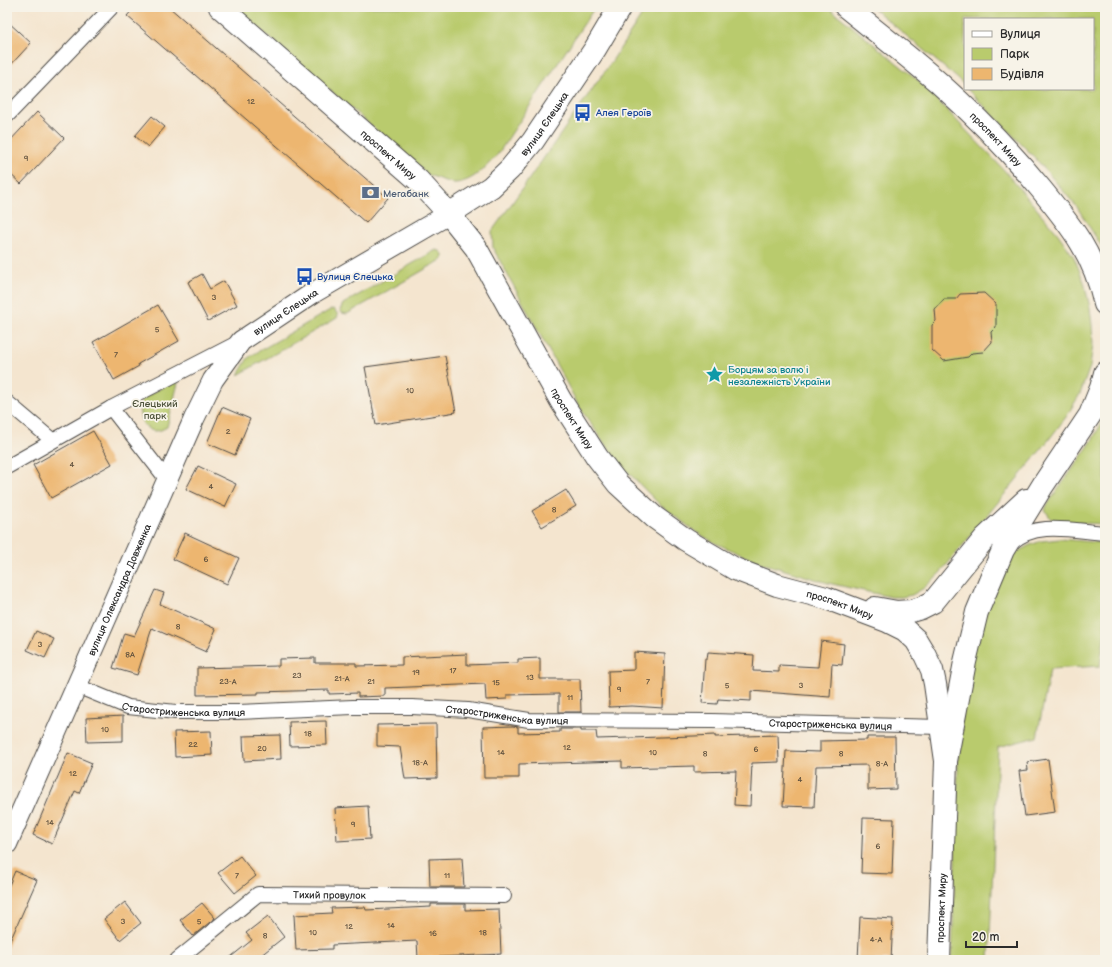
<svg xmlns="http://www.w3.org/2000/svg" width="1112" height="967" font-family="'Balsamiq Sans',sans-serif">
	<rect width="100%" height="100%" fill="#f7f3e8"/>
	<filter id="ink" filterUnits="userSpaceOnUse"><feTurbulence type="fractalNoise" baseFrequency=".025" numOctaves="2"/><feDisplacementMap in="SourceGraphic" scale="8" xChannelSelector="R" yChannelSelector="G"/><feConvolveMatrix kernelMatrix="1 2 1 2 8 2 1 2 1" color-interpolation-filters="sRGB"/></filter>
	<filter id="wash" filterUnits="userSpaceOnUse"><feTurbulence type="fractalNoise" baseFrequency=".012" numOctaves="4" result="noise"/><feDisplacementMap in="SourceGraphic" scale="16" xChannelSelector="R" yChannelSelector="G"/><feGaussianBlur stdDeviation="0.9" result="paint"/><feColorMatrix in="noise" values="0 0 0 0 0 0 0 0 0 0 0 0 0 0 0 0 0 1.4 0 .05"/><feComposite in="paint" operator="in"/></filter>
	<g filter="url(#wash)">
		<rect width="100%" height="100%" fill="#f4e5cf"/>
		<g fill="#b9cb6d" stroke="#727b4c">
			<path d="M234,7H595L498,154C486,167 473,182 455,183C447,183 436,177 428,175Z"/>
			<path d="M647,7H828L919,81L1004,170L1058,234L1074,257L1084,282L1090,308L1092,325L1093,344L1090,367L1080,394L1066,417L1044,446L941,572L924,588L912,595L902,597H891L828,583L755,561L715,543L696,532L659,504L621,465L602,440L580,408L493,248L492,231L510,206L612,61Z"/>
			<path d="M872,7H1105V252L1077,207L1036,159L967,89H1093V19H965V86L957,78Z"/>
			<path d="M436,250L440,251L443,254V259L347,314L342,313L340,310L343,304Z"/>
			<path d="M334,309L338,315L337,318L238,375L248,358L254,354L330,310Z"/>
			<path d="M174,381L178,383L167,427C163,429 160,431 155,431C140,430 136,408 143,398Z"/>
			<path d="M1105,417V524L1059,522L1051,519L1045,510L1047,505L1090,444Z"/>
			<path d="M1060,539L1105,543V631L1100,666L1050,669L1037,737L998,747L989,960H952L959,732L973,639L1005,563L1017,552L1028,546L1041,541Z"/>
		</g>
		<g id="blocks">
			<g fill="#edb66f">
				<path d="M135,7H169L388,198L366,223L127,16Z"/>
				<path d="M7,21L31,43L7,69Z"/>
				<path d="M37,112L64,138L21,184L7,171V144Z"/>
				<path d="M152,116L165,127L148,147L135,136Z"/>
				<path d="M202,274L210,289L224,281L237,305L208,321L188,282Z"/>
				<path d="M984,293L996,304V327L991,332L992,342L983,352L972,353L968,357L944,361L932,350V325L936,321L935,309L944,299H956L960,294Z"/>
				<path d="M158,305L179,341L138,364L139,366L114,380L93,342Z"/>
				<path d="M445,356L456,412L376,425L365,367Z"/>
				<path d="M222,407L250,419L235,455L207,443Z"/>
				<path d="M93,431L112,464L51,498L33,465Z"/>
				<path d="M198,466L236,484L225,507L186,489Z"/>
				<path d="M566,490L576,506L542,527L532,511Z"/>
				<path d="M185,533L239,558L227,584L173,559Z"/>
				<path d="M155,590L164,593L160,604L216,629L206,652L152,628L137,675L113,668L124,633L134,636Z"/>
				<path d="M36,631L54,639L45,658L27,650Z"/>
				<path d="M821,641L844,644L842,665L832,664L830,697L751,691V701L718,699L717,704L702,703L705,659H707L708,652L754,655L753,671L779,672V665L818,667Z"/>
				<path d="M634,652L665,654L663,708L632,706L609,707L608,671L634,670Z"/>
				<path d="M467,654V665L518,663V659L540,658V679H580L581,712H559V694L507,695V699L486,700L485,684L385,688V696L358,697V693L329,694V690L258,692V694L197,695V668L279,666V659L315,658V663H356V666L402,665V657Z"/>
				<path d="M123,716V741L87,742L86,718Z"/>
				<path d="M326,721L327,745L290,746L289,722Z"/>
				<path d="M436,724L437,778L405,779L400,747L377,746V725Z"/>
				<path d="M513,726L518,727V733L560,732V729H581V731H596L597,739L694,736L715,735V737L778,735L779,762L752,763L750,806L734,805L736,771L694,772V766L622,768V761L519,764V778H484L483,727Z"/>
				<path d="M211,731L212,755L175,757L174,732Z"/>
				<path d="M280,735L281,759L244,761L243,736Z"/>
				<path d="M867,737H895L896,789L868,790V765L816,766L814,807L783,806L786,751L820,752V741L867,740Z"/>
				<path d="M68,753L92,763L79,793L75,791L52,844L33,835Z"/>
				<path d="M1048,759L1055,812L1025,816L1019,771L1028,770L1027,762Z"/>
				<path d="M368,806L370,839L337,841L335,808Z"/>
				<path d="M863,818L894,819L892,874L861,873Z"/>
				<path d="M240,856L256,876L235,893L218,873Z"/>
				<path d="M462,858L464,887H430L429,859Z"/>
				<path d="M15,871L37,880L7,948V890Z"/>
				<path d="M125,902L141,923L120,940L104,919Z"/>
				<path d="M202,903L215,918L193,936L180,920Z"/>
				<path d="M431,904H465V910L499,909L501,954L418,958L417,941L332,945V949L296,950L294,915L332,913L331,908L365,907L366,910L431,907Z"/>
				<path d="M268,916L284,937L255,960H227L252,940L246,933Z"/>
				<path d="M860,917L893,919L891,960H858Z"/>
			</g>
		</g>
	</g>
	<g filter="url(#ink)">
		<use href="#blocks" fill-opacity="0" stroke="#494744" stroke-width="1"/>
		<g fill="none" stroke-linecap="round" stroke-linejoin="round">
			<defs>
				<g id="minor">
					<path d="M7,116L112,7"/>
					<path d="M7,402L52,440"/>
					<path d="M111,408L168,481"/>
					<path d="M7,467L111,408L239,342"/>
					<path d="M1011,543C1036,520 1074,531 1105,533"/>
					<path id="s1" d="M77,686L128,707L176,712H239L353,707H412L468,710L529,720L712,721L941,727"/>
					<path id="s2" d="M177,960L258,894L504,896"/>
				</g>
				<g id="secondary">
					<path id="s3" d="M7,844L194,419L213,380L241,341L313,293L449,214"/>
				</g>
				<g id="primary">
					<path id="s4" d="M220,7L418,180L449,214L476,248L561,401L597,457L618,484L654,517L686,540L735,569L777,585L826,598L887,621L905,630L916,640L925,655L932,670L935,684L946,761"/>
					<path id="s5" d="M846,7C877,32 908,56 938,82C975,115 1009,150 1041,189C1072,227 1094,254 1105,304"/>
					<path id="s6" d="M449,214L491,187L510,169L533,141L595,49L620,7"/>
					<path d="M875,608L897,612L911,611L921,608L933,602L985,538L1026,500"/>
					<path id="s7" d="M939,960L946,761L965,662L977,612L1003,550L1043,485L1090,415L1101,388L1105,373"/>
				</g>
			</defs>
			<use href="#minor" stroke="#494744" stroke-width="16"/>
			<use href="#secondary" stroke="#494744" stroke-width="22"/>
			<use href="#primary" stroke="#494744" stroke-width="24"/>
			<use href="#minor" stroke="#fff" stroke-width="14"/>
			<use href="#secondary" stroke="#fff" stroke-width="20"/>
			<use href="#primary" stroke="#fff" stroke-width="22"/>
		</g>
	</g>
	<defs>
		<symbol id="bus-bare" viewBox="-9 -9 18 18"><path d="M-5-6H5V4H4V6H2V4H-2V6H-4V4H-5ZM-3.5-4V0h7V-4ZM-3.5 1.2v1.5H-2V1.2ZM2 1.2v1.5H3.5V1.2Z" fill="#1a4fb4" stroke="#f7f3e8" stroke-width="2.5" paint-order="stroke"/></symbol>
		<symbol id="bank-bare" viewBox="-9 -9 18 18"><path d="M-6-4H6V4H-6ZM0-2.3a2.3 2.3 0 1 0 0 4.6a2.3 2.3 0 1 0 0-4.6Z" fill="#5c6f8a" stroke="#f7f3e8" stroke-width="2.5" paint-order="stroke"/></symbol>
		<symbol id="sight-bare" viewBox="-9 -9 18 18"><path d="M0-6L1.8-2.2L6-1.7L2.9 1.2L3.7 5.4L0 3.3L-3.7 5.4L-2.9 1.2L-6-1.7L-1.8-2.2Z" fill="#0f9aa8" stroke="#f7f3e8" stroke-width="2.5" paint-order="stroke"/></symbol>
	</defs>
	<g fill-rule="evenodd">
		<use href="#bus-bare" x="570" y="100" width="25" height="25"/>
		<use href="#bank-bare" x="358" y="180" width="25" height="25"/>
		<use href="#bus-bare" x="292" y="264" width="25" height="25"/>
		<use href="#sight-bare" x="702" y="362" width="25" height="25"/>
	</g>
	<g text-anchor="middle" stroke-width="3.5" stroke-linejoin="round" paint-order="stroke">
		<g font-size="8" fill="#5c4e3c">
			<text x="251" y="104">12</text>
			<text x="26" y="161">9</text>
			<text x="214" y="300">3</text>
			<text x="157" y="332">5</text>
			<text x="116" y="357">7</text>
			<text x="410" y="393">10</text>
			<text x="228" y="434">2</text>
			<text x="72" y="467">4</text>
			<text x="211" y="489">4</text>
			<text x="554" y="512">8</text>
			<text x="206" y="562">6</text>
			<text x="178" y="629">8</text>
			<text x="40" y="647">3</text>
			<text x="130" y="657">8А</text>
			<text x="453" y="673">17</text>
			<text x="416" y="675">19</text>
			<text x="297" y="678">23</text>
			<text x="530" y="680">13</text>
			<text x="342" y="681">21-А</text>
			<text x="228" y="684">23-А</text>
			<text x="371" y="684">21</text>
			<text x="648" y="684">7</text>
			<text x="496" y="685">15</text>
			<text x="727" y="688">5</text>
			<text x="801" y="688">3</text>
			<text x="619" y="692">9</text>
			<text x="570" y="700">11</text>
			<text x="105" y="732">10</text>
			<text x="308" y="736">18</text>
			<text x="193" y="747">22</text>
			<text x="567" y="750">12</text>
			<text x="262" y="751">20</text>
			<text x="756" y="752">6</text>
			<text x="501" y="755">14</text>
			<text x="653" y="755">10</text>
			<text x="705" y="756">8</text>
			<text x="841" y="756">8</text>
			<text x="420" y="765">18-А</text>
			<text x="882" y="766">8-А</text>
			<text x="73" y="776">12</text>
			<text x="800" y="782">4</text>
			<text x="50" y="825">14</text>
			<text x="353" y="827">9</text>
			<text x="878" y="849">6</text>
			<text x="237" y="878">7</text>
			<text x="447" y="878">11</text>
			<text x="123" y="924">3</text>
			<text x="199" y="924">5</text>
			<text x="391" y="928">14</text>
			<text x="349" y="929">12</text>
			<text x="313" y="935">10</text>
			<text x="483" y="935">18</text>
			<text x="433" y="936">16</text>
			<text x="265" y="938">8</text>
			<text x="876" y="942">4-А</text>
		</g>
		<g font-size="10" fill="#164399" stroke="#f7f3e8" text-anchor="start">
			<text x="596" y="116">Алея Героїв</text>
			<text x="317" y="280">Вулиця Єлецька</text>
		</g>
		<g font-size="10" fill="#2b2b2b" stroke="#f7f3e8">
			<text dy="4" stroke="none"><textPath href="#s6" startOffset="133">вулиця Єлецька</textPath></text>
			<text dy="4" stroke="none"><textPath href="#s5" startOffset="200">проспект Миру</textPath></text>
			<text dy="4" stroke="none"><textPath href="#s4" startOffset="224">проспект Миру</textPath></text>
			<text dy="4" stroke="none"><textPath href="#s3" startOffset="609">вулиця Єлецька</textPath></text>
			<text dy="4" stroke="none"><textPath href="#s4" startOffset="548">проспект Миру</textPath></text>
			<text dy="4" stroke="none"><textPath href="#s3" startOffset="278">вулиця Олександра Довженка</textPath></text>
			<text dy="4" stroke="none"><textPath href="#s4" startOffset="884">проспект Миру</textPath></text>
			<text dy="4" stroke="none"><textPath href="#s1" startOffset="111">Старостриженська вулиця</textPath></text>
			<text dy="4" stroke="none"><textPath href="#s1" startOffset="435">Старостриженська вулиця</textPath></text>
			<text dy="4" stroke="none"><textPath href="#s1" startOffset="759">Старостриженська вулиця</textPath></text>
			<text dy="4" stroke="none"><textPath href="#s2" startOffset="176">Тихий провулок</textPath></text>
			<text dy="4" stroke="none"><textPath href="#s7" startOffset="52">проспект Миру</textPath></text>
		</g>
		<g font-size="10" fill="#4e5e75" stroke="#f7f3e8" text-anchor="start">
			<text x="383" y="197">Мегабанк</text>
		</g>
		<g font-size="10" fill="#0d838f" stroke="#f7f3e8" text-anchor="start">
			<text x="728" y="373">Борцям за волю і<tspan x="728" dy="12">незалежність України</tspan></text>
		</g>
		<g font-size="10" fill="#4e533c" stroke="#f7f3e8">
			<text x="155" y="407">Єлецький<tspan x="155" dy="12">парк</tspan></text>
		</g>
	</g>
	<rect width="1112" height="967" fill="none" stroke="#f7f3e8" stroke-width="24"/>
	<rect x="964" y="18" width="130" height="72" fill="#f7f3e8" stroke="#a5a39c"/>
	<rect x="972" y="31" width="20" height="6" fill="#ffffff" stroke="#a5a39c"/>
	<text x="1000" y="38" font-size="12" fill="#2b2b2b">Вулиця</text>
	<rect x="972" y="48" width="20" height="12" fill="#b9cb6d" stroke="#a5a39c"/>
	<text x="1000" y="58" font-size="12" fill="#2b2b2b">Парк</text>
	<rect x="972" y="68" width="20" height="12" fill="#edb66f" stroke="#a5a39c"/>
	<text x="1000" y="78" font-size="12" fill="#2b2b2b">Будівля</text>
	<path d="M966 941v6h51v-6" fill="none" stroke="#2b2b2b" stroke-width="2"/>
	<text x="972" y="941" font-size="12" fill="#2b2b2b" stroke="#f7f3e8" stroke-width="3" paint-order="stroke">20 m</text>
</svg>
